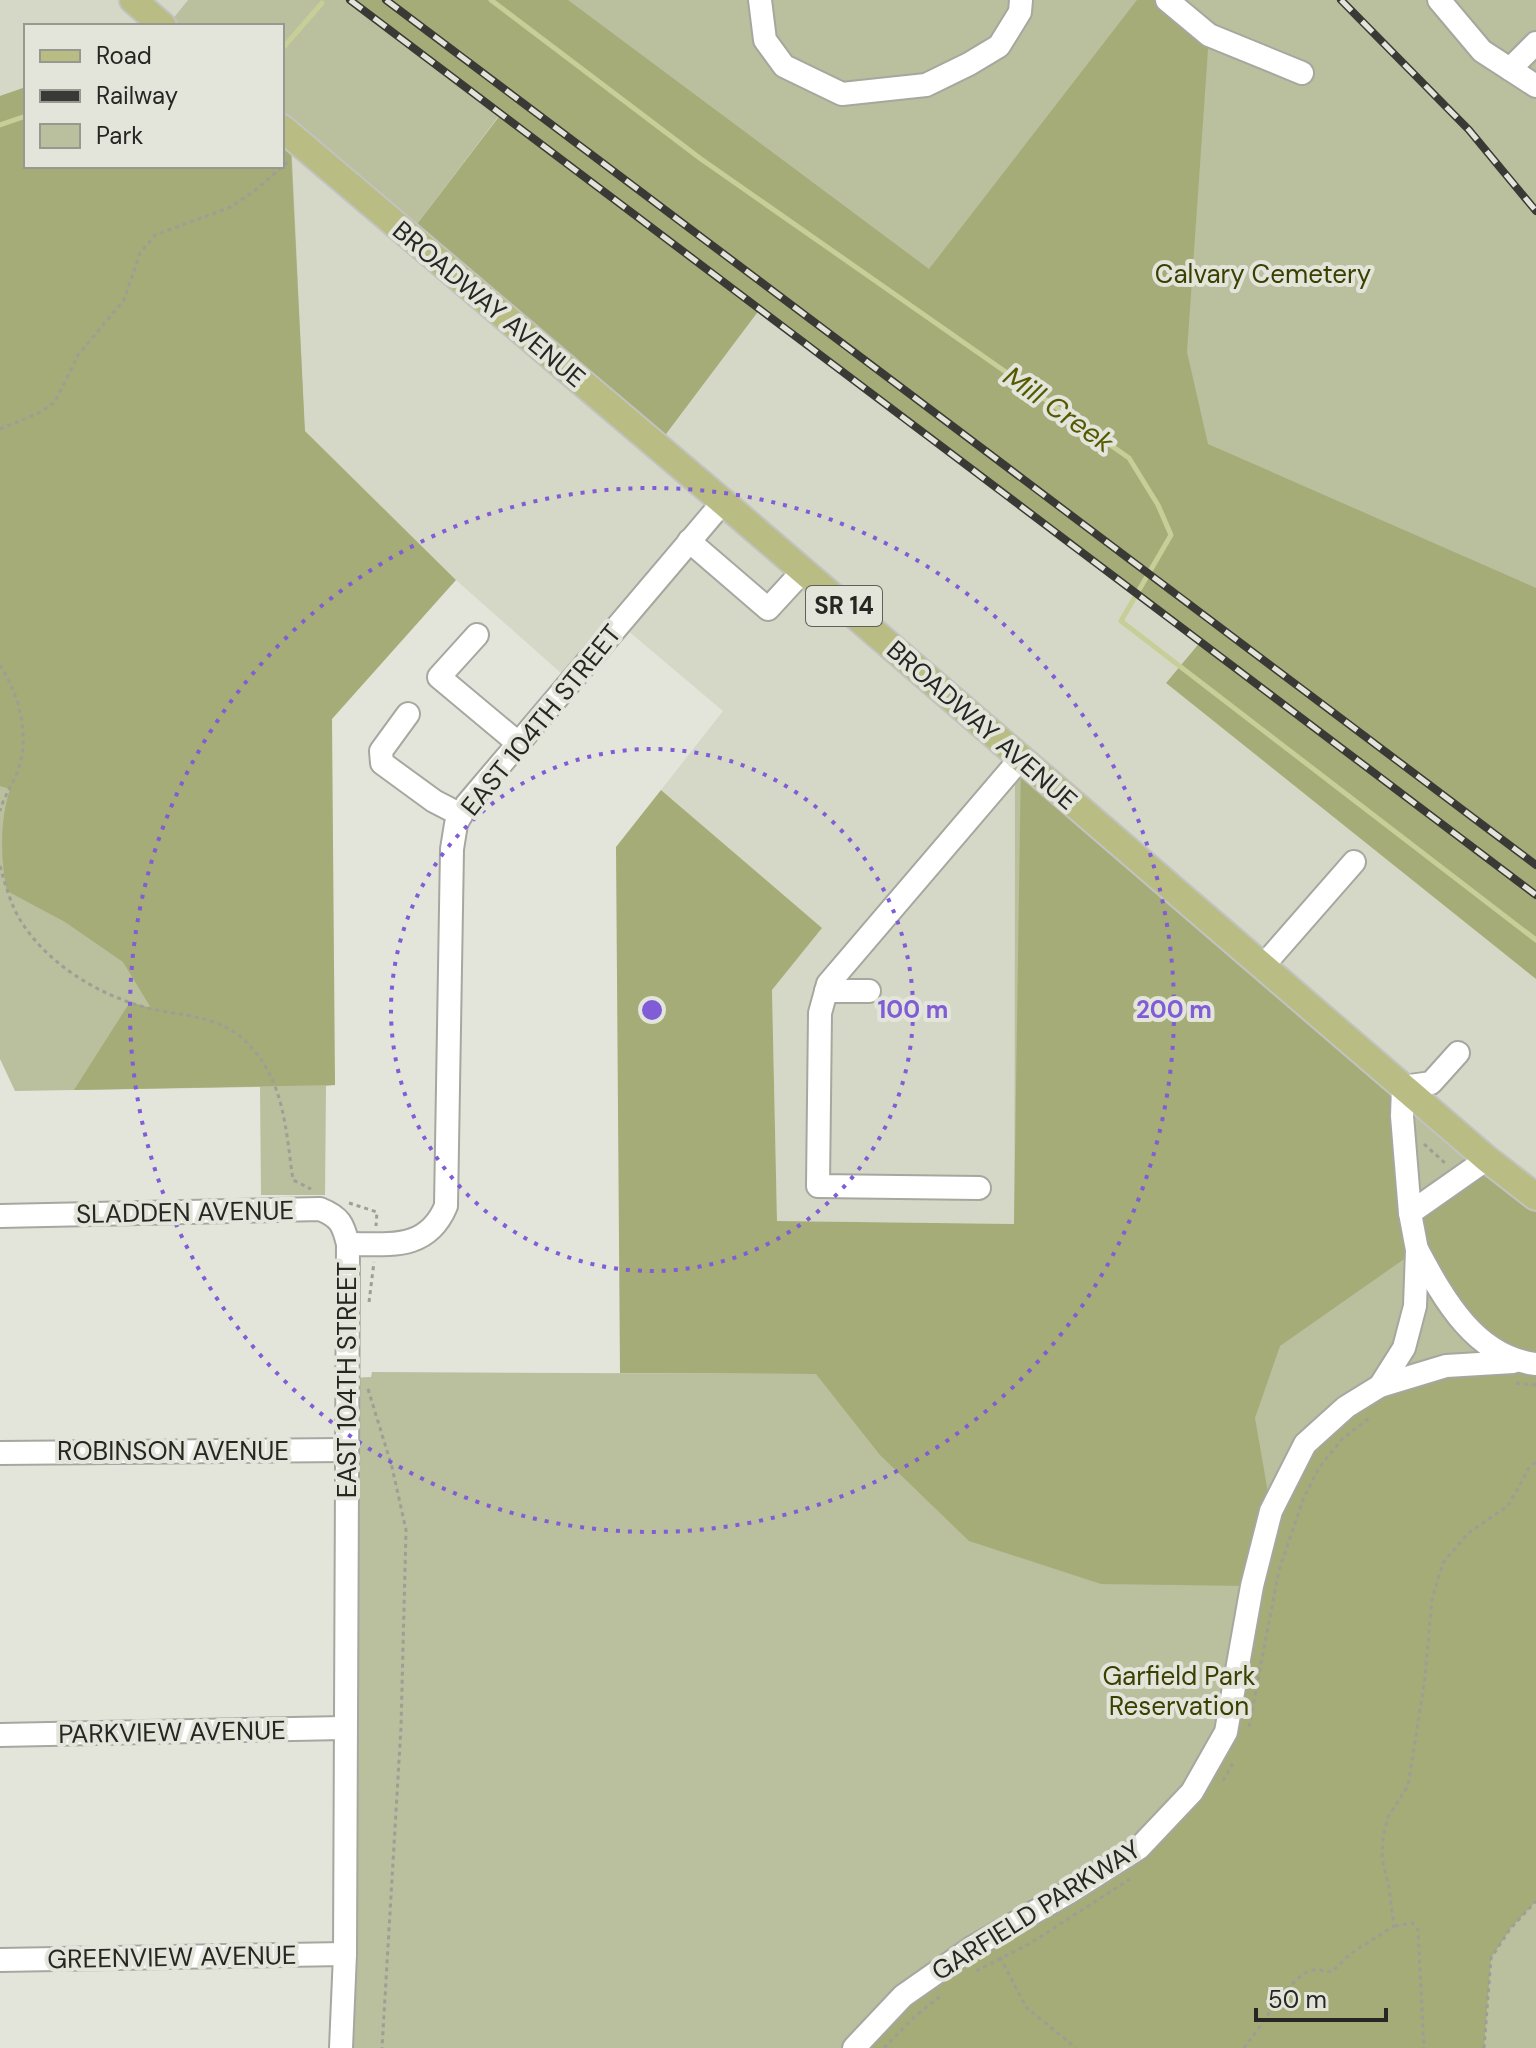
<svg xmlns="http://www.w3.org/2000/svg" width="1536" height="2048" font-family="'DM Sans',sans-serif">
	<rect width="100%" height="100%" fill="#e3e5db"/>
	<g fill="#d5d8c7">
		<path d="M0,0H188L167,26H26V87L0,96Z"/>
		<path d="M507,105L1207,633L1166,683L1536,979V1195L1015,758L1014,1224L777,1221L772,990L822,928L661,790L723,711L620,624L571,682L456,580L305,431L290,134Z"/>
	</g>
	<g fill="#babf9d">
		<path d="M188,0H368L507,105L408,236L291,136L335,1085L326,1086L325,1195H261L260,1087L15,1091L0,1059V96L26,87V166H282V26H167Z"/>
		<path d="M440,0H1536V820Z"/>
		<path d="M1015,757L1536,1205V2048H341L348,1378L371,1377L372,1372L1014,1375Z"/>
	</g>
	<g fill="#a5ac77" fill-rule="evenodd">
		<path d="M350,0H568L929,269L1137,0H1167L1209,35L1187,352L1208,444L1536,588V979L1166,683L1201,641L760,309L657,446L408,236L501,114Z"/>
		<path d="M26,87V166H282V128L290,134L305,431L456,580L332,719L335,1085L74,1090L130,1002L151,1008L123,962L65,922L7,891C0,858 0,820 10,789L0,786V96Z"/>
		<path d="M1021,758L1403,1087L1411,1212L1487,1159L1536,1197V1901L1510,1929L1491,1958L1484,2048H854L903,1996L1139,1848L1226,1732L1251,1586L1101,1584L969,1541L880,1455L816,1374L620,1373L616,847L661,790L822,928L772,990L777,1221L1014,1224ZM1417,1250L1463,1325L1512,1361L1380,1386L1305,1444L1271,1510L1255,1418L1280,1346Z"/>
	</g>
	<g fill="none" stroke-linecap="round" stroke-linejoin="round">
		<g stroke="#c8ce98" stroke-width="5">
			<path d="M491,0L701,159L1129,458L1158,505L1171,535L1121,621L1536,940"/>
			<path d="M282,49L322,3"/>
			<path d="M0,125L26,116"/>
		</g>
		<defs>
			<g id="minor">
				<path d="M760,0L765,40L784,66L842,94L926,85L969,64L999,46L1020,12L1021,0"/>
				<path d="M1167,0L1209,35L1302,73"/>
				<path d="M1439,0L1482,51L1536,86"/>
				<path d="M1510,69L1536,43"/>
				<path d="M689,541L768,609L803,571"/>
				<path d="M477,635L439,677L518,743"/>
				<path d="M408,714L381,751L382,763L434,801L461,815"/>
				<path d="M1263,966L1354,862"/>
				<path d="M826,991H869"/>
				<path d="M979,1188L818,1186L820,1013L828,984L1021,758"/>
				<path d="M1410,1213L1487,1159"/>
				<path d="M0,1216L320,1209C340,1217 343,1224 348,1244L345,1954L341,2048"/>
				<path d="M348,1244C390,1244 427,1251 446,1206L452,849L456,824L467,804L723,502"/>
				<path d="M1418,1251C1444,1300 1476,1357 1536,1364"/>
				<path d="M1380,1386L1446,1366L1513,1362"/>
				<path d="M0,1453L347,1450"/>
				<path d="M0,1735L344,1728"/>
				<path d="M0,1960L345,1954"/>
				<path d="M854,2048L903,1996L973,1947L1068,1893L1139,1848L1192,1792L1226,1732L1252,1586L1271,1511L1305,1444L1346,1407L1380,1386L1404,1348L1415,1306L1417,1250L1410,1213L1402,1116L1403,1087L1431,1083L1458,1053"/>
			</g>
			<g id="major">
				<path d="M133,0L163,26"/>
				<path d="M282,128L723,502L1487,1159L1536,1197"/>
			</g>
		</defs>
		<use href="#minor" stroke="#a6a79f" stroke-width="26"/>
		<use href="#major" stroke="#c2c3c1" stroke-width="30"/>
		<g stroke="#9d9f97" stroke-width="3" stroke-dasharray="4 4" stroke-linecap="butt">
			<path d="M0,429L41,412L55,402L78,355L124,300L140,253L155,235L231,207L253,192L288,162"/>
			<path d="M0,665C18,693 29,730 20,764C16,780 4,795 0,811"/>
			<path d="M0,866C5,884 10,902 19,918C46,964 101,997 152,1009C189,1017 225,1016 252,1048C285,1085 286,1133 293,1180L311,1189"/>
			<path d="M1424,1144L1445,1163"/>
			<path d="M349,1203L377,1212L376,1226"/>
			<path d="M369,1302L374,1262"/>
			<path d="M1516,1383L1536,1385"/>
			<path d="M368,1389L392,1467L406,1530L401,1727L382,2048"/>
			<path d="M1249,1727L1279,1570L1304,1497L1319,1468L1342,1439L1369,1418"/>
			<path d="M1223,1781L1233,1763"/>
			<path d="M1395,1926L1412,1923L1418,1930L1424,2048"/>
			<path d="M1000,1957L1026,2007L1076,2048"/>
			<path d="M976,1971L1029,1944L1130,1879"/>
			<path d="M884,2048L914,2017L943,1994"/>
			<path d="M1244,2048C1258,2031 1293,1972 1313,1970C1319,1969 1326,1972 1332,1972L1350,1954L1394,1926L1389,1888L1382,1859L1383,1837L1388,1817L1408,1786L1425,1678L1432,1599L1443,1563L1468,1533L1508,1506L1530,1466L1536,1462"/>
			<path d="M1484,2048L1491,1958L1510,1929L1536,1901"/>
		</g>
		<use href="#minor" stroke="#fff" stroke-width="22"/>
		<use href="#major" stroke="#b9bd83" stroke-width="26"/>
		<defs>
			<g id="rail">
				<path d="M350,0L1536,895"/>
				<path d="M386,0L1536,865"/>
				<path d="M1341,0L1469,130L1536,211"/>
			</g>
		</defs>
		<use href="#rail" stroke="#393a36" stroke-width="8"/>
		<use href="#rail" stroke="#e3e5db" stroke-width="5" stroke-dasharray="15" stroke-linecap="butt"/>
	</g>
	<g fill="none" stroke="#805cd6" stroke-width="4" stroke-dasharray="4 8">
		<circle cx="652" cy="1010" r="261"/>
		<circle cx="652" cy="1010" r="522"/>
	</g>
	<g text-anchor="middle" stroke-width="8" stroke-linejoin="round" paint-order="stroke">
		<rect fill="#e3e5db" stroke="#5f605a" stroke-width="2" x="806" y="586" width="76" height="40" rx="6"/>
		<g font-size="24" font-weight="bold" fill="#262723">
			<text x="844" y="614">SR 14</text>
		</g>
		<g font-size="26" fill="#3b3f00" stroke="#e3e5db">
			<text x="1263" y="283">Calvary Cemetery</text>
			<text x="1179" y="1685">Garfield Park<tspan x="1179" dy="30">Reservation</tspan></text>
		</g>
		<g font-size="26" fill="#262723" stroke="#e3e5db">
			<text transform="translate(489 304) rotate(40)" y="9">BROADWAY AVENUE</text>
			<text transform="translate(541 720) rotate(-51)" y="9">EAST 104TH STREET</text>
			<text transform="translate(982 725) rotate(41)" y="9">BROADWAY AVENUE</text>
			<text transform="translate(185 1212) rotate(-1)" y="9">SLADDEN AVENUE</text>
			<text transform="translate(347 1380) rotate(-90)" y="9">EAST 104TH STREET</text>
			<text x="173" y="1460">ROBINSON AVENUE</text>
			<text transform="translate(172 1732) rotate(-1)" y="9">PARKVIEW AVENUE</text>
			<text transform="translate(1036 1910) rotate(-32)" y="9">GARFIELD PARKWAY</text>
			<text transform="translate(172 1957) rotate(-1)" y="9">GREENVIEW AVENUE</text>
		</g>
		<g font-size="28" font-style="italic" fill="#555a00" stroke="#e3e5db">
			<text transform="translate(1059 409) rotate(35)" y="10">Mill Creek</text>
		</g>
	</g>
	<circle cx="652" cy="1010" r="12" fill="#805cd6" stroke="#e3e5db" stroke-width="4"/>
	<g font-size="24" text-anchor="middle" font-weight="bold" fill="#805cd6" stroke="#e3e5db" stroke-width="8" stroke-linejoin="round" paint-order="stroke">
		<text x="913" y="1018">100 m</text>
		<text x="1174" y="1018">200 m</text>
	</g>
	<rect x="24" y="24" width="260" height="144" fill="#e3e5db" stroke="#979991" stroke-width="2"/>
	<rect x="40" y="50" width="40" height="12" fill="#b9bd83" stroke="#979991" stroke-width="2"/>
	<text x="96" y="64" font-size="24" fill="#262723">Road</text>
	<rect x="40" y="90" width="40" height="12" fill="#393a36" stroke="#979991" stroke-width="2"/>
	<text x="96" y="104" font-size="24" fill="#262723">Railway</text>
	<rect x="40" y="124" width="40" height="24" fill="#babf9d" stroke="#979991" stroke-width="2"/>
	<text x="96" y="144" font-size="24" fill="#262723">Park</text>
	<path d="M1256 2008v12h130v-12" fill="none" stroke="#262723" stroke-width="4"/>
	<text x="1268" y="2008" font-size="24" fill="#262723" stroke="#e3e5db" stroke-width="6" paint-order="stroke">50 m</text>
</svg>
